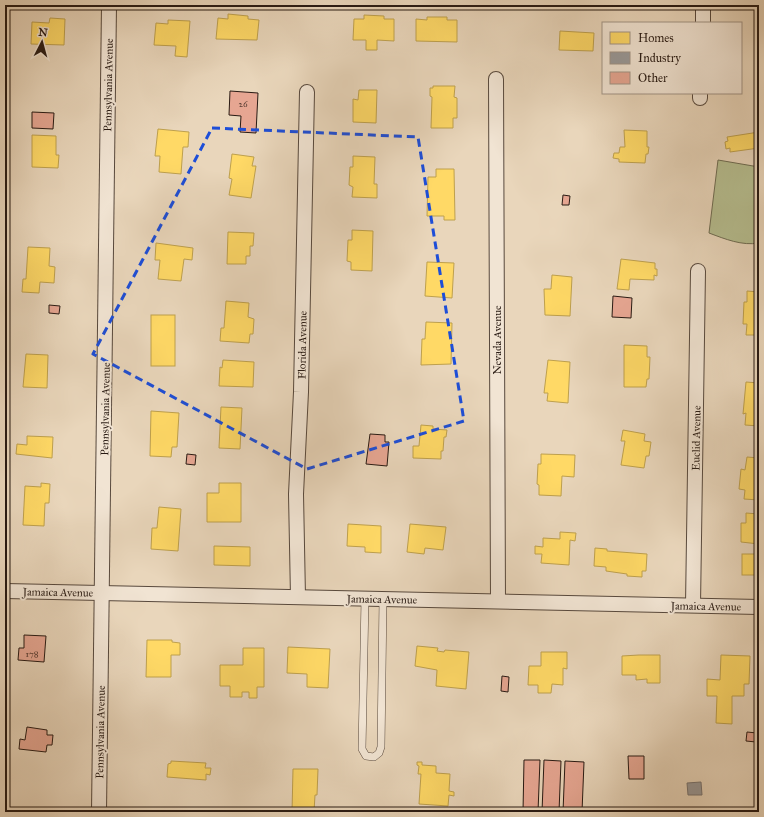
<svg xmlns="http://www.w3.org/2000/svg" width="764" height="817" font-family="'IM FELL Great Primer',serif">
	<rect width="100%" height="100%" fill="#e9d6bb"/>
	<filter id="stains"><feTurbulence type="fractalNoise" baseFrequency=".005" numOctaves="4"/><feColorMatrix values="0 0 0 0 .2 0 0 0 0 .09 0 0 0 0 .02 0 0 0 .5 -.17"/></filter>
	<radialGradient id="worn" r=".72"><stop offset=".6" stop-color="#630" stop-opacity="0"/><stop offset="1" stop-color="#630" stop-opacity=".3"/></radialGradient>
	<path fill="#b6be90" stroke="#6f6c52" d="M718,160L759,167V243C742,246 725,239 709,233Z"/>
	<g fill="#ffd966" stroke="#bea04d">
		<path d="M228,14L248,16V19L259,20L257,40L216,39L218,18L228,19Z"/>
		<path d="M364,15L384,16V19H394V41L377,40V50H366V40H353L354,19H364Z"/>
		<path d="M427,17H447V20H457V42L416,41V19L427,20Z"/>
		<path d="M50,18L65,19L64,45L31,44L32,22L49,23Z"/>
		<path d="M168,20L190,21L187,57L175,56L176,46L154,45L156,23L168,24Z"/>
		<path d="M560,31L594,33L593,51L559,50Z"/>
		<path d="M757,32H759V52H756Z"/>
		<path d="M433,86H455L454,97L457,98V118H453V128H431L432,97L430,96V88H433Z"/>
		<path d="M359,90H377L376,123L353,122V99L358,100Z"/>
		<path d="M158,129L189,132L188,147H183L181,174L159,172L160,156H155Z"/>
		<path d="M624,130L647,131V147H649L648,154H646L645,163L619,162V159L613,158L614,153H619L620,147H625Z"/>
		<path d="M759,132V148L730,152V148L726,149L725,142L728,141L727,137Z"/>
		<path d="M32,135L56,136V155H59L58,168L32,167Z"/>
		<path d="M232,154L254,157L252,166H256L251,198L229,195L232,179L229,178Z"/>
		<path d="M353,156L375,157L374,184H377V198L352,197L353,187L349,185L350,167H353Z"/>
		<path d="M436,169H454L455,220H444V216H427L428,177H436Z"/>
		<path d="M352,230L373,231L372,271L351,270V262L347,261L348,240H352Z"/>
		<path d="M228,232L254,233L253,246H250V256H246V264H227Z"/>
		<path d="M156,243L193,248L192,260L184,259L181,281L158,279L160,260H155Z"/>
		<path d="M28,247L50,248L49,266L55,267L54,283L40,282L39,293L22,292L23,279H26Z"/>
		<path d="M621,259L655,263V269H657V276L654,275V280L630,279L629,290L617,289Z"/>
		<path d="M427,262L454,263L452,298L425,296Z"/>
		<path d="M552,275L572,277L570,316L545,315L544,289H551Z"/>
		<path d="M747,291L759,292V335H746L747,324H743L744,302H747Z"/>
		<path d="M226,301L249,303L248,317L254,319L253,334H250L249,343L220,341L221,328H224Z"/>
		<rect x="151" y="315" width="24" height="51"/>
		<path d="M426,322L452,323L451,364L421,365L422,339H425Z"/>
		<path d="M624,345L647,346V357H650L649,379H647L646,387H624Z"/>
		<path d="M26,354L48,355L47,388L23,387Z"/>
		<path d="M223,360L254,362L253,387L219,386L220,367L222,368Z"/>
		<path d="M548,360L570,362L568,403L547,401L548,393H544Z"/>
		<path d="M746,382L759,383V426L745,425L746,413L743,414Z"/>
		<path d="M221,407L242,408L240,449L219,448Z"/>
		<path d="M151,411L179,413L177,447H172L171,457L150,456Z"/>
		<path d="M421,425L433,426V429L447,430L446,437H444L443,451H441V459L413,458V446H419Z"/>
		<path d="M623,430L645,434L644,441L651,442L649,456H646L644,468L621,465L625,441H621Z"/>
		<path d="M27,436L53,437L52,458L16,454L17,444L27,445Z"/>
		<path d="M541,454L575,455L574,477L562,476L561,496L539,495V485L537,484L538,464H541Z"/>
		<path d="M747,457L759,458V500L744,499L745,490L739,489L741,469L745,470Z"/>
		<path d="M41,483L50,484L49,503H45L44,526L23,525L25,486L41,487Z"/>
		<path d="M219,483H241V522H207V493H219Z"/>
		<path d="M159,507L181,509L178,551L151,549L152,528H157Z"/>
		<path d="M746,513L759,514V544L741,542V523H746Z"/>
		<path d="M348,524L381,526V553L365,552V547L347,546Z"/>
		<path d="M410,524L446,527L443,550L425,548L424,554L407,552Z"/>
		<path d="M560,532L576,533L575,541L570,540L569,565L541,563L542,554H535V546L543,547V538L560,539Z"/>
		<path d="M5,543H9L8,562H5Z"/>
		<path d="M214,546L250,547V566L214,565Z"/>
		<path d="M595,548L607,549V551L647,554L646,571H642V577L627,576V574L606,571V567L594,566Z"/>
		<rect x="742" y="554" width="17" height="21"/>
		<path d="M147,640H172V642L180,643V655H171V677H146Z"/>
		<path d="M417,646L438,648L437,651L444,652L445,650L469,652L466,689L436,686L437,670L415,666Z"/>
		<path d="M288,647L330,649L328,688L307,687V674L287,673Z"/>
		<path d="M243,648H264V687H257V698H249V692H242V697H230V686H220V665H243Z"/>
		<path d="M541,652H567V669L563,668V685L552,684L551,693H538V685H528L529,666H541Z"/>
		<path d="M639,655H660V683H647V679L636,680V675H622V656Z"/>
		<path d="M721,655L750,656L749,684H744V696H732V724L716,723L717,696H707V679L720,680Z"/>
		<path d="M171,761L206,763L205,768H211L210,775L206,774V780L167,777L168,764L171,763Z"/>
		<path d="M417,762H422V765L436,766V773L450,774L449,791L454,792V796L449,795L448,806L419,804L421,774H418L419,766L417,765Z"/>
		<path d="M293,769H318L317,795H315L314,812H292Z"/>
	</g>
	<path fill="#999" stroke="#777371" d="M701,782L702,795H688L687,783Z"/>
	<g fill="#e6a692" stroke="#281a13">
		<path d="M230,91L258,93L256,133L240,132L241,116L229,115Z"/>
		<path d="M32,112L54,113L53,129L32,128Z"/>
		<path d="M563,195L570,196L569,205H562Z"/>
		<path d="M613,296L632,298L631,318L612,317Z"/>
		<path d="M49,305L60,306L59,314L49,313Z"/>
		<path d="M370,434L385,435V442H389L387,466L366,464Z"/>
		<path d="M187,454L196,455L195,465L186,464Z"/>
		<path d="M24,635L46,636L44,662L18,660L19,648H24Z"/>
		<path d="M502,676L509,677L508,692L501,691Z"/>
		<path d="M27,727L47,730V735H53L52,745H47L46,752L19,749L20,739L25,740Z"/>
		<path d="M747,732L757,733L756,742L746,741Z"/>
		<path d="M628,756H644V779H629Z"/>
		<path d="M524,760H540L538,812H523Z"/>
		<path d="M544,760L561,761L559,812H542Z"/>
		<path d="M565,761L584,762L582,812H563Z"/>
	</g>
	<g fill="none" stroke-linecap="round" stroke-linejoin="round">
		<defs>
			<path id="lane" d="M365,599L362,749L366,756L374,757L379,753L381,747L383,599"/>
			<g id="street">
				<path d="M703,23V5"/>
				<path d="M496,79L498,601"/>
				<path d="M700,98V93"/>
				<path d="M5,591L759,607"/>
				<path d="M298,597L296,494L301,392L307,92"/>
				<path d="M693,605L698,271"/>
				<path d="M99,812L109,5"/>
			</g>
		</defs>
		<use href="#lane" stroke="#58493d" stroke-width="8"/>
		<use href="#street" stroke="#58493d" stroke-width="16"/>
		<use href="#lane" stroke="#f1e4d3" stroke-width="7"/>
		<use href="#street" stroke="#f1e4d3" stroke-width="14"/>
	</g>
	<path fill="none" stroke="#1d4ed8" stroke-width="3" stroke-dasharray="8 5" stroke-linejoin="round" d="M212,128L418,137L464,421L307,469L93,354Z"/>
	<g text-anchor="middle" stroke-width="4" stroke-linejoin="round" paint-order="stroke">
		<g font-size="9" fill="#583d33">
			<text x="243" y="107">26</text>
			<text x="32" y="657">178</text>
		</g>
		<g font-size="11" fill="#281a13" stroke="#f1e4d3">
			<text transform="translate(108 85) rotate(-89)" y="4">Pennsylvania Avenue</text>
			<text transform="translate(497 340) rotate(-90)" y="4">Nevada Avenue</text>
			<text transform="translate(302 345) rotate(-89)" y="4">Florida Avenue</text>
			<text transform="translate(105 409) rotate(-89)" y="4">Pennsylvania Avenue</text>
			<text transform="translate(696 438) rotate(-89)" y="4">Euclid Avenue</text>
			<text transform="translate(58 592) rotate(1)" y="4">Jamaica Avenue</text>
			<text transform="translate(382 599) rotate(1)" y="4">Jamaica Avenue</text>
			<text transform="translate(706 606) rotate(1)" y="4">Jamaica Avenue</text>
			<text transform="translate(100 732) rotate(-89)" y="4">Pennsylvania Avenue</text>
		</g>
	</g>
	<rect width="764" height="817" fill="none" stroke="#e9d6bb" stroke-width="20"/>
	<rect x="6" y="6" width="752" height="805" fill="none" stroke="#281a13" stroke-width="2"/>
	<rect x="10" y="10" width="744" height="797" fill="none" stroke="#281a13"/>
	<rect x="602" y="22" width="140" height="72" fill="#f1e4d3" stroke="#a19386"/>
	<rect x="610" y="32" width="20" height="12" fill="#ffd966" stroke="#a19386"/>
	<text x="638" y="42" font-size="12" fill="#281a13">Homes</text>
	<rect x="610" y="52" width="20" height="12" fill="#999999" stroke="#a19386"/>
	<text x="638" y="62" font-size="12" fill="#281a13">Industry</text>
	<rect x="610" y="72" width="20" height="12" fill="#e6a692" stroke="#a19386"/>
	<text x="638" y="82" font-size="12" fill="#281a13">Other</text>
	<g transform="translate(42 42) rotate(6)" stroke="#f1e4d3" stroke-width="3" paint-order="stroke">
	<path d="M0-3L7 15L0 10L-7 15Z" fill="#281a13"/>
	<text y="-6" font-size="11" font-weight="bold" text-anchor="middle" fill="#281a13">N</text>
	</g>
	<rect width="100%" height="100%" filter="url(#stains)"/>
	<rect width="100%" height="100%" fill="url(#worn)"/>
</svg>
